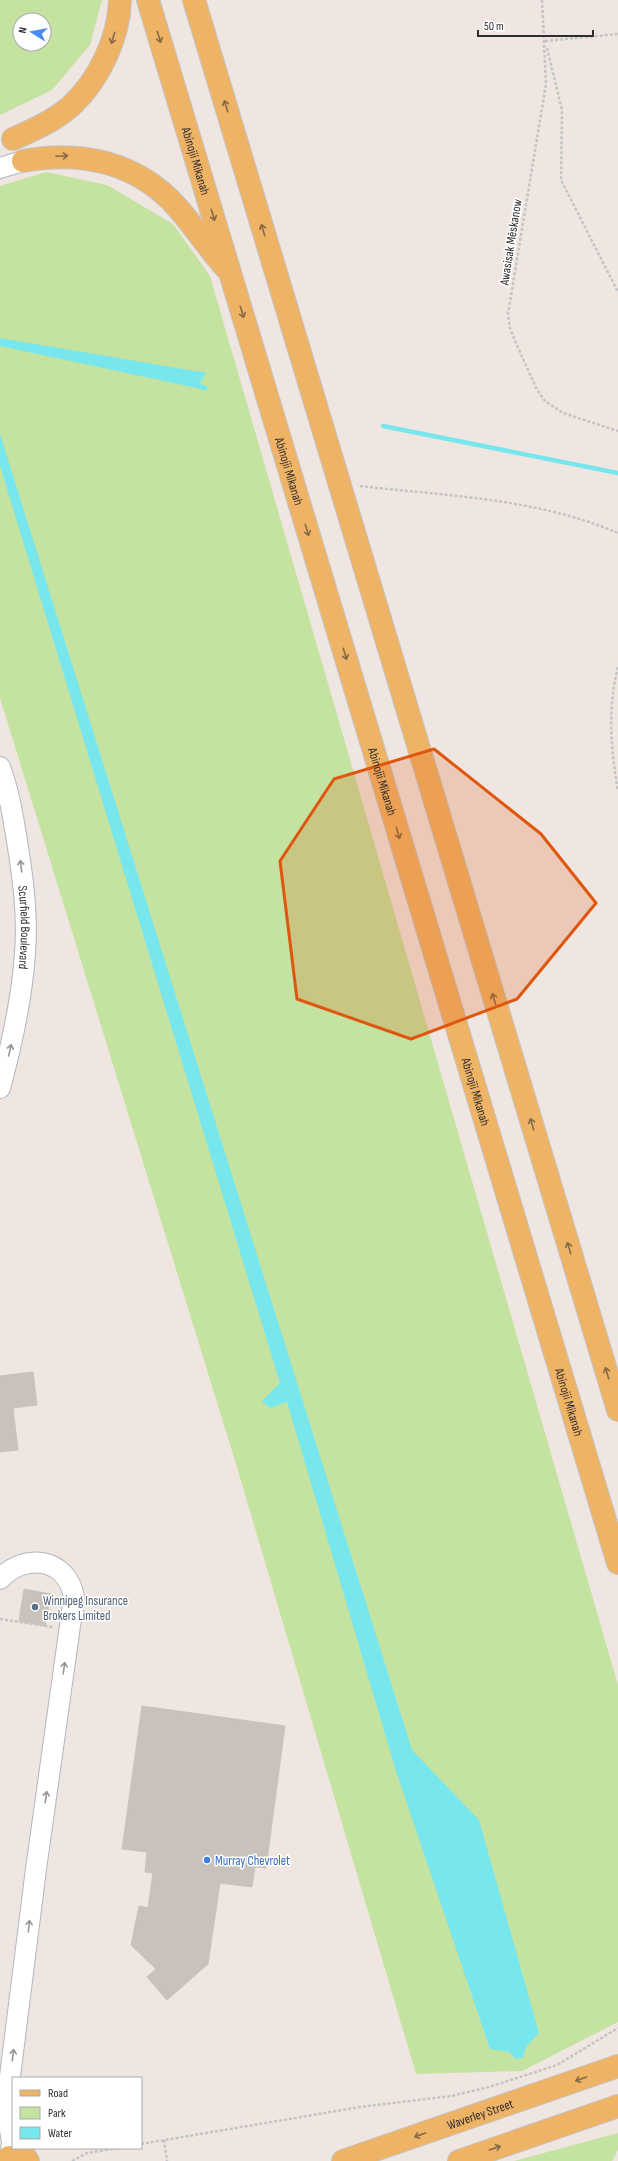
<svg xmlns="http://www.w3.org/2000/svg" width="618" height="2161" font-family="'Sofia Sans Condensed',sans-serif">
	<rect width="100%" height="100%" fill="#efe6e1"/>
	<g fill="#c4e3a0" fill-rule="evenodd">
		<path d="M0,0H102L90,45L52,90L0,115ZM20,20H44V44H20Z"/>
		<path d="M46,172L107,185L173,224L210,276L618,1685V2022L522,2071L416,2074L236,1464L0,698V186Z"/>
		<path d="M618,2133V2150L612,2161H514Z"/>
	</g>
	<g fill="#78e6ed">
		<path d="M0,338L206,373L197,388L0,346Z"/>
		<path d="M0,434L412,1750L479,1820L539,2033L526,2047L523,2058L516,2059L509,2052L490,2049L396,1771L287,1402L270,1408L262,1401L280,1383L0,466Z"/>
	</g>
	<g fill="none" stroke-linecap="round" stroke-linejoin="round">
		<g stroke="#78e6ed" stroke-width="4.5">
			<path d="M199,386L205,388"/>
			<path d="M383,426L618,473"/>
		</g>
	</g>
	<g fill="#c8c1bc" stroke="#cbc1ba">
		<path d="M33,1372L37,1405L13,1408L18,1450L0,1452V1376Z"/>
		<path d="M24,1589L51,1594L45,1626L19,1621Z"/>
		<path d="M142,1706L285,1726L266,1868L255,1867L252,1887L220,1883L208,1964L167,2000L147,1977L156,1969L131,1945L139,1906L148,1908L153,1873L145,1872L147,1852L122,1849Z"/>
	</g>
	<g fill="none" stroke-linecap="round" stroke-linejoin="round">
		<defs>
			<g id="minor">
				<path d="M0,168L23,161"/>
				<path id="s1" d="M0,767C9,791 13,816 17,841C23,878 28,916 25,953C22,999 12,1044 0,1088"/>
				<path d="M0,1579C25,1552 67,1558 74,1597L36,1869L6,2108L12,2141L10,2161"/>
			</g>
			<g id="major">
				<path id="s2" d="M148,0L618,1563"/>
				<path d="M194,0L618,1410"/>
				<path d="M13,139C33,130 54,121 71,106C99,80 119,38 120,0"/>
				<path d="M23,161C80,150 137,162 177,207C194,226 208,248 225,267"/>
				<path d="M23,2154L28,2161"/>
				<path d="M7,2161L9,2157"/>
				<path id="s3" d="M343,2161L618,2066"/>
				<path d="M459,2161L618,2106"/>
			</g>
		</defs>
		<use href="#minor" stroke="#b1b6be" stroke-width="22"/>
		<use href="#major" stroke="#c4c4c4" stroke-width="24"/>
		<g stroke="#c4c4c4" stroke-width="2.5" stroke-dasharray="3 2" stroke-linecap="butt">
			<path d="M542,0L546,84L508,314L510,328L515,341L537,390L545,401L563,413L618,431"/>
			<path d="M545,41L618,34"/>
			<path d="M547,48L562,110L561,180L618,292"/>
			<path d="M360,486C447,496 536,498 618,533"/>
			<path d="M618,667C607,709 611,749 618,791"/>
			<path d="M0,1619L53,1627"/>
			<path d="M164,2140L167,2161"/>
			<path d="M141,2144L360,2107L451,2096L489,2087L557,2065L618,2028"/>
			<path d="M72,2161L87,2153L118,2148"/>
		</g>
		<use href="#minor" stroke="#fff" stroke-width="20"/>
		<use href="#major" stroke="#efb366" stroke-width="22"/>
	</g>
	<defs><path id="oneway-shaft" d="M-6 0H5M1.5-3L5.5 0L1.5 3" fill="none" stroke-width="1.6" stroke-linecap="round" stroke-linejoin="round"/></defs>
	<g stroke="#856a47">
		<use href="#oneway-shaft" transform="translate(159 37) rotate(73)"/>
		<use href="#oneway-shaft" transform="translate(113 38) rotate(107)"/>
		<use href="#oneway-shaft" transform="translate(226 106) rotate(-107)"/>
		<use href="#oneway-shaft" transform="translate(62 156) rotate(-3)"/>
		<use href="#oneway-shaft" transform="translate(213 215) rotate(73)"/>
		<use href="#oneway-shaft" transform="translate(263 230) rotate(-107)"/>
		<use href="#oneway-shaft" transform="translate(242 312) rotate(73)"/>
		<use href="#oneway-shaft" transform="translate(307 530) rotate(73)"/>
		<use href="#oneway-shaft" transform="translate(345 654) rotate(73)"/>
		<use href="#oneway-shaft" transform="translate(398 833) rotate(73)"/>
		<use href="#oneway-shaft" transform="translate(494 999) rotate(-107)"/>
		<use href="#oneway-shaft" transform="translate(532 1124) rotate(-107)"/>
		<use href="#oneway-shaft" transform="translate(569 1248) rotate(-107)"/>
		<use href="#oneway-shaft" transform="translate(607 1373) rotate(-107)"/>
		<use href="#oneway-shaft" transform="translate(581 2079) rotate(161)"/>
		<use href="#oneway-shaft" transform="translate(420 2135) rotate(161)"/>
		<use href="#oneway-shaft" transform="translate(495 2148) rotate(-19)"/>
	</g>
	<g stroke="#969696">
		<use href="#oneway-shaft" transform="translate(21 866) rotate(-97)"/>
		<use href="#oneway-shaft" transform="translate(10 1050) rotate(-77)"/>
		<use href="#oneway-shaft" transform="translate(64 1668) rotate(-82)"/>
		<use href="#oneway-shaft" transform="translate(46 1797) rotate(-82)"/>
		<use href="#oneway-shaft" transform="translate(29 1926) rotate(-83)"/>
		<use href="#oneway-shaft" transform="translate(13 2055) rotate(-82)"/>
	</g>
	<path fill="#df570e" fill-opacity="0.2" stroke="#df570e" stroke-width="3" stroke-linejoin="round" d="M434,749L541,834L596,903L517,999L411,1039L297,999L280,861L334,779Z"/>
	<circle fill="#5c6f8a" stroke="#fff" stroke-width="1.5" cx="35" cy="1607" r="4"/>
	<circle fill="#3f7fe0" stroke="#fff" stroke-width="1.5" cx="207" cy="1860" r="4"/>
	<g text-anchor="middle" stroke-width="3" stroke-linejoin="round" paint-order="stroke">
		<g font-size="13" fill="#2e2e2e" stroke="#fff">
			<text dy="5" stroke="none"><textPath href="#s2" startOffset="168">Abinojii Mikanah</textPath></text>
			<text transform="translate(510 242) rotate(-81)" y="5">Awasisak Mēskanow</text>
			<text dy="5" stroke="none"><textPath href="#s2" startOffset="492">Abinojii Mikanah</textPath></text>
			<text dy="5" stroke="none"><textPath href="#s2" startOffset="816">Abinojii Mikanah</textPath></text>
			<text dy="5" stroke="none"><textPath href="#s1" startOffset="163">Scurfield Boulevard</textPath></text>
			<text dy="5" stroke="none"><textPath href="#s2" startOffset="1140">Abinojii Mikanah</textPath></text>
			<text dy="5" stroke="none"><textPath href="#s2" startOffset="1464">Abinojii Mikanah</textPath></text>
			<text dy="5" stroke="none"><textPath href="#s3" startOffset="145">Waverley Street</textPath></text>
		</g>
		<g font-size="13" fill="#4e5e75" stroke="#fff" text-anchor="start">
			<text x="43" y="1605">Winnipeg Insurance<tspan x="43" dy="15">Brokers Limited</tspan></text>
		</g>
		<g font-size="13" fill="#366cbe" stroke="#fff" text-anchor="start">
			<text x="215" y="1865">Murray Chevrolet</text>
		</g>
	</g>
	<rect x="12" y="2077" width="130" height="72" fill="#ffffff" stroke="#ababab"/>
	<rect x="20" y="2090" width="20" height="6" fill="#efb366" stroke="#ababab"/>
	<text x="48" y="2097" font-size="12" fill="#2e2e2e">Road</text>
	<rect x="20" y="2107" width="20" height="12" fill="#c4e3a0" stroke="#ababab"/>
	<text x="48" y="2117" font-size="12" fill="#2e2e2e">Park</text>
	<rect x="20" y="2127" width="20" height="12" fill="#78e6ed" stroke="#ababab"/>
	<text x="48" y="2137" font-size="12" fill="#2e2e2e">Water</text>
	<g transform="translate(32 32) rotate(281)"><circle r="19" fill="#ffffff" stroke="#ababab"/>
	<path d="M0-3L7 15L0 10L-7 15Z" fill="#468bf7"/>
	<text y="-6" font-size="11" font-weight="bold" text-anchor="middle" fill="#2e2e2e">N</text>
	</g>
	<path d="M478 30v6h115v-6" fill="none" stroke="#2e2e2e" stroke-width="2"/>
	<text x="484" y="30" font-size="12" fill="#2e2e2e" stroke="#ffffff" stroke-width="3" paint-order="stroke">50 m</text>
</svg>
